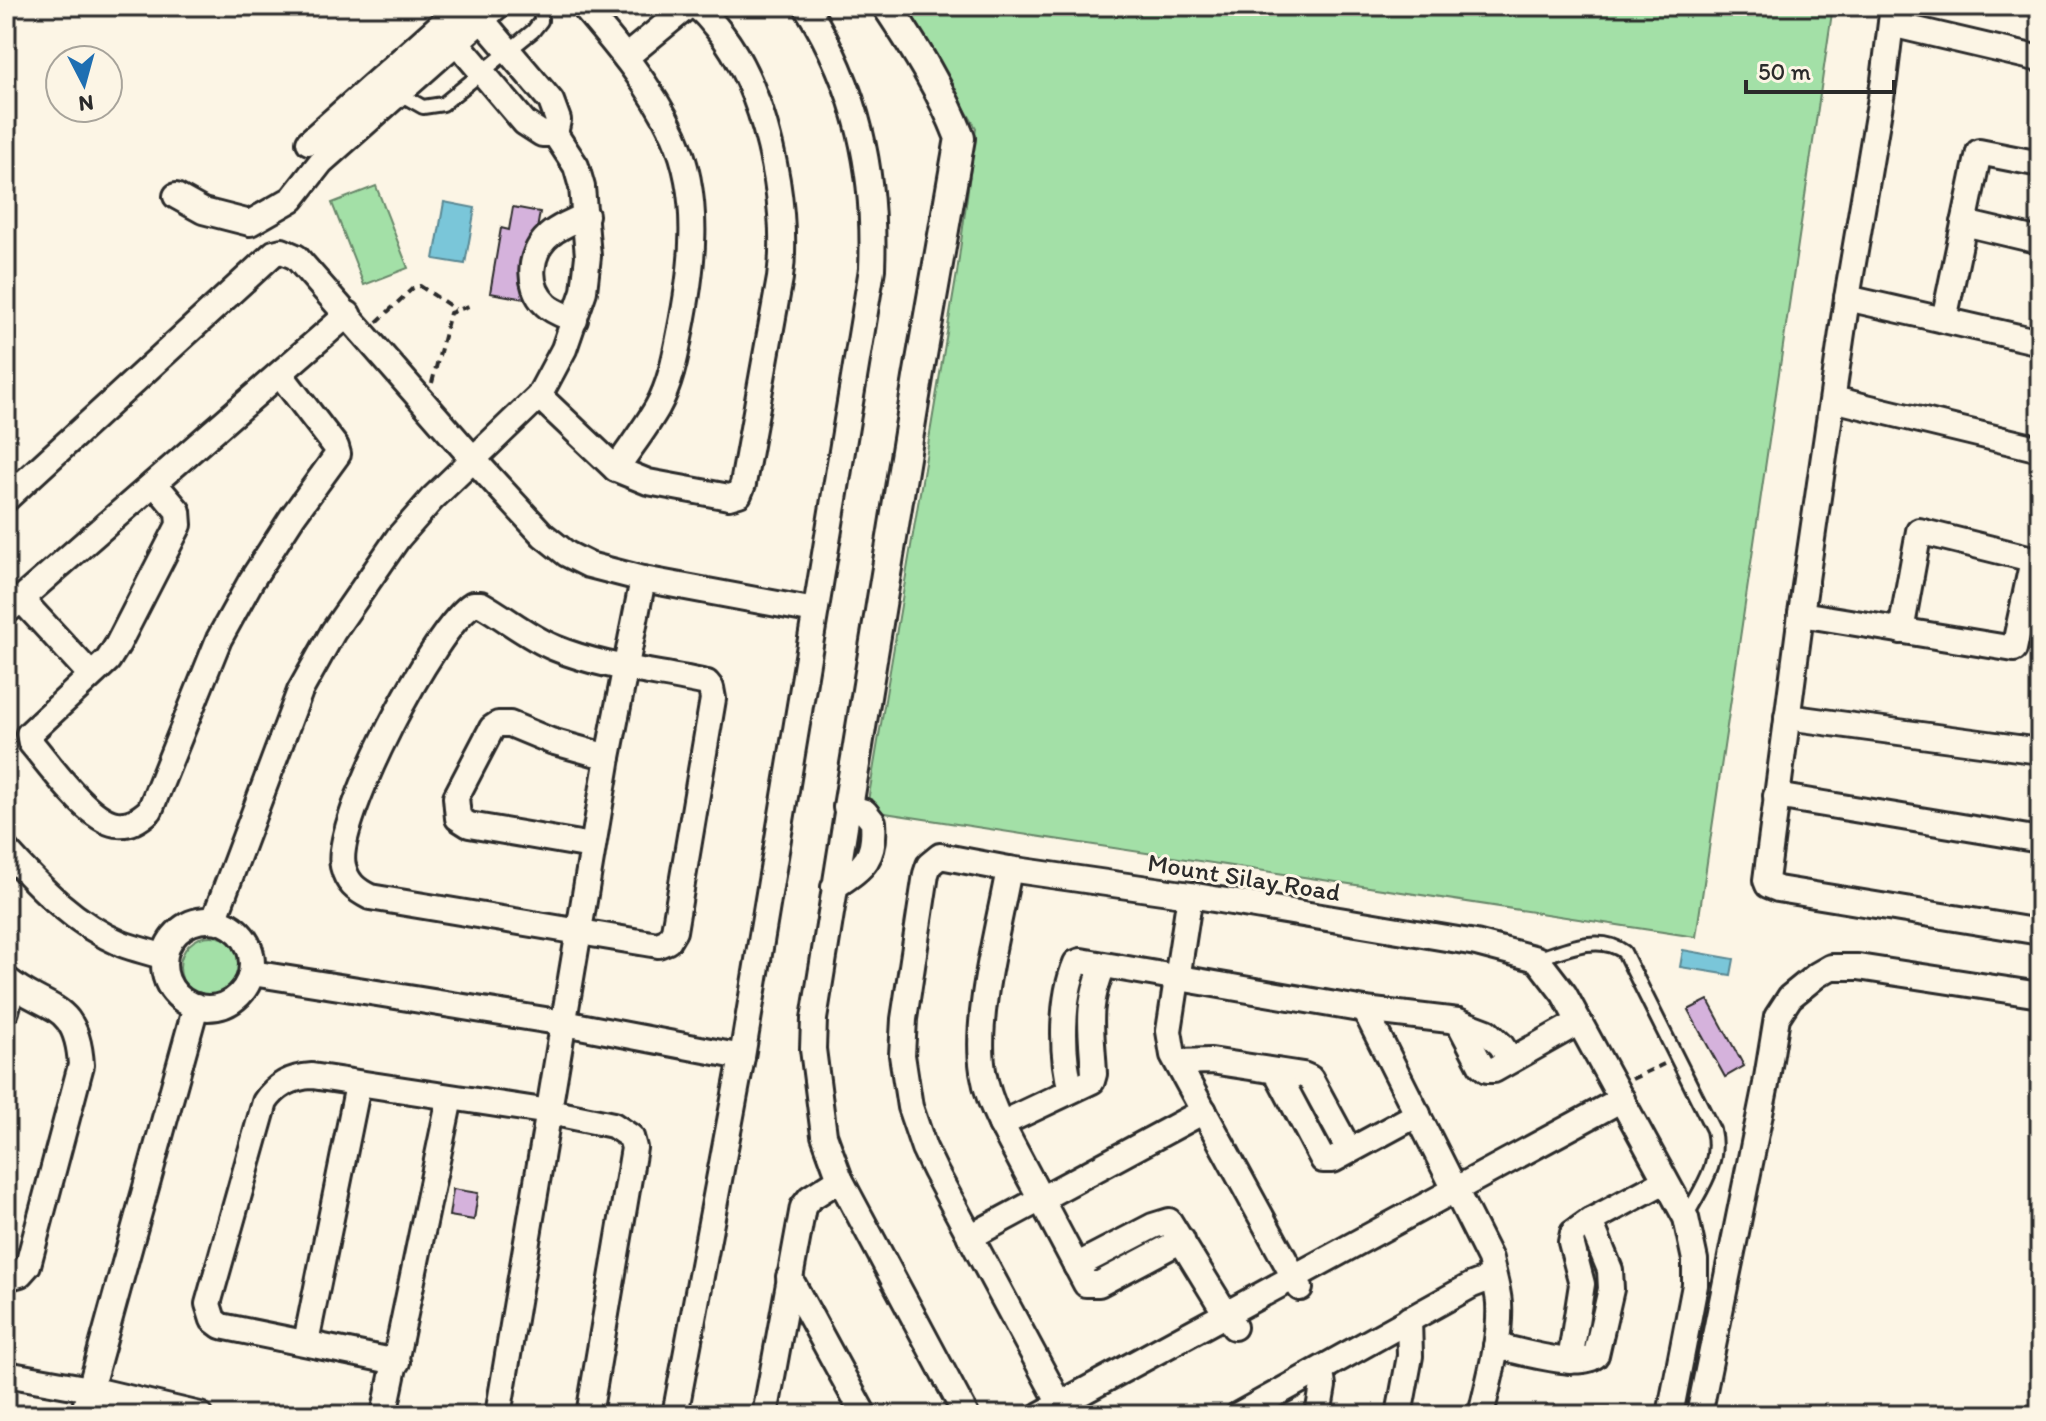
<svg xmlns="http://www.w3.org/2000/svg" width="2046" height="1421" font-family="Itim,sans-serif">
	<rect width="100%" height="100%" fill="#fcf5e5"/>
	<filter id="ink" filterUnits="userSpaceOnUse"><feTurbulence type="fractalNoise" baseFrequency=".0125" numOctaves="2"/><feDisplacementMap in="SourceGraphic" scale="16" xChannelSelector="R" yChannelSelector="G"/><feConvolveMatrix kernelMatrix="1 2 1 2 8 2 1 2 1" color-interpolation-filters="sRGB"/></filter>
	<g filter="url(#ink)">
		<g fill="#a3e0a7" stroke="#678669" stroke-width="2">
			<path d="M905,6H1833L1696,937L872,811L868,801L957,273L976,128Z"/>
			<path d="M376,186L408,268L364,285L332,203Z"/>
			<circle cx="211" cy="967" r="31"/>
		</g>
		<g fill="#7ac6d9" stroke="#5a8893" stroke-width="2">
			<path d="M444,202L475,208L465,264L434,259Z"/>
			<path d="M1683,950L1734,959L1731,975L1680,967Z"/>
		</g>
		<g fill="#d5b2dc" stroke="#2b2b2b" stroke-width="2">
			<path d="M513,207L540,212L525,299L490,293L501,228L509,230Z"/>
			<path d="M1708,1000L1744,1066L1725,1077L1688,1010Z"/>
			<path d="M453,1189L478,1193L474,1220L449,1216Z"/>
		</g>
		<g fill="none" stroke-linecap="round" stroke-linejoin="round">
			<defs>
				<g id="service">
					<path d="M398,93L423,107L443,104L533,31L541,21V6"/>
					<path d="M1537,959C1563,950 1600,933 1624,952L1713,1130C1721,1164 1701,1188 1686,1217"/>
				</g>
				<g id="minor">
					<path d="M583,6C617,46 651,86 674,135C702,198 693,268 680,333C675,359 670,385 657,408C645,429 629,449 616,469"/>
					<path d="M1893,6L1884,80L1847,298L1801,614L1766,880L1768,885L1778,889L2040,932"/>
					<path d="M1891,24L2040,59"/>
					<path d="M447,31L525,123L542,134H555"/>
					<path d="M626,57L688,6"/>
					<path d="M309,142L462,6"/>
					<path d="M176,196L203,211L250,223L292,199L321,162L497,6"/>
					<path d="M1964,223L2040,241"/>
					<path d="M1847,298L2040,342"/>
					<path d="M575,320C566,316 553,312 546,305C525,285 529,250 552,233C562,225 575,221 586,215"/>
					<path d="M1944,320L1979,152L2040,164"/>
					<path d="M539,396L616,469L648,482L729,497L739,494L743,484L780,278C790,203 765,85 716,27C709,19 704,10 694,6"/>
					<path d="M1833,399L2040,449"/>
					<path d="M155,484L178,511L179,525L118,644L108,660L29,734L31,743C50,765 87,819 116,824C130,826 140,819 150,810L219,639L251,581L293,516L338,454L336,447L280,374"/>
					<path d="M6,499L274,253L282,251L296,257L474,460L543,535L567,554L589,565L643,579L815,611"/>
					<path d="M21,599L91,675"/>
					<path d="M473,604H481C506,618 528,637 555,648C603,668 657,672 707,683L711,688L713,699L674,931L668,941L658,945L370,897C356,890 347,883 343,866C333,823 434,627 473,604Z"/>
					<path d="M6,612L348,314"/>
					<path d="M1801,614L2014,649L2033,560"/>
					<path d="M1901,631L1919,531L2040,561"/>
					<path d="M1787,717L2040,751"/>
					<path d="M1776,796L2040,840"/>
					<path d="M592,846L469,825L458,818L456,797L492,728L498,724H510L551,741L608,757"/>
					<path d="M6,850C40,888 75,924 122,944C135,949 150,952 164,957"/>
					<path d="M1009,869C999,926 974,1016 983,1071C986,1091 993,1107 1001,1124L1086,1284H1099L1182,1240"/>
					<path d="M834,887C863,867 876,860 873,822L865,812L848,807L814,1019L813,1049L824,1135L840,1179L966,1415"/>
					<path d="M1190,895L1169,1031L1173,1055L1300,1288"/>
					<circle cx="208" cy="964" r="44"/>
					<path d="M214,920L300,691L333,632L398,538L432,499L539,396L564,349L584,291L588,256L582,187L576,166L555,134L558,120L551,101L470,6"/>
					<path d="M252,973L564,1023L742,1057"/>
					<path d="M6,979C45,1012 77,999 81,1065L28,1265L20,1274L6,1278"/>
					<path d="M1365,1010L1490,1259C1493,1274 1498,1289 1499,1303C1501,1340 1489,1379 1481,1415"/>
					<path d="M6,1011L13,985"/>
					<path d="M1458,1021L1481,1065L1487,1070H1494L1579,1022"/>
					<path d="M1178,1062L1211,1061L1303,1075L1310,1078L1349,1150"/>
					<path d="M1277,1073L1323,1160H1333L1418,1114"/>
					<path d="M1071,1090C1061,1054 1061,998 1076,963L1081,961L1365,1010L1458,1021L1487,1032L1501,1045L1511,1060"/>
					<path d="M1001,1124L1092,1081L1094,1074C1092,1029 1085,1010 1103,966"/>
					<path d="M970,1237L1204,1111"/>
					<path d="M1076,1266L1153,1226L1169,1221L1234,1327"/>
					<path d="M789,1277L864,1415"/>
					<path d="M306,1342L358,1085"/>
					<path d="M1496,1346C1519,1351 1580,1370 1596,1355L1611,1289L1610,1270L1590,1221"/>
					<path d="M1570,1361L1582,1284L1571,1242L1573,1233L1590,1221L1665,1181"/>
					<path d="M397,1362L221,1326L213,1320L208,1304L265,1102C276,1085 292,1077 312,1076L550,1112L613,1125L631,1137L634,1148L589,1415"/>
					<path d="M6,1374L90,1389L200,1415"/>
					<path d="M83,1415L196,1006"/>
					<path d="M384,1415L450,1098"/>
					<path d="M498,1415L608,757L643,579"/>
					<path d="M675,1415L742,1057L872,269C876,172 858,89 806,6"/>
					<path d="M765,1415L803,1207L810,1198L840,1179"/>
					<path d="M1040,1415L1622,1099"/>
					<path d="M1066,1415L935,1171L924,1148L910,1107L902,1055L904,1019L926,874L929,865L940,856L1009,869L1190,895L1476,943L1537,959L1564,994L1686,1218L1695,1260V1285L1670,1415"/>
					<path d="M1238,1415L1472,1285L1493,1277"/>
					<path d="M1318,1415L1323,1386L1321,1371"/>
					<path d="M1399,1415L1410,1356L1409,1319"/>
					<path d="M1699,1415L1766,1084L1777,1017L1790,997L1817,975L1831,967H1858L2040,995"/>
				</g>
				<path id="tertiary" d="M848,807L918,378L960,138C942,91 915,48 887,6"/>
			</defs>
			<use href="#service" stroke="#2b2b2b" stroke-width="18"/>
			<use href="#minor" stroke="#2b2b2b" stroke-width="30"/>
			<use href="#tertiary" stroke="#2b2b2b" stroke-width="34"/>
			<g stroke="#2b2b2b" stroke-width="4" stroke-dasharray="8 6" stroke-linecap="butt">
				<path d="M377,322L413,288L420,286L455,309"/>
				<path d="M432,383L450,313L469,306"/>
				<path d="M1632,1079L1664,1064"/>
			</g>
			<use href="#service" stroke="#fcf5e5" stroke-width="12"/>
			<use href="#minor" stroke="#fcf5e5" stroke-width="24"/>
			<use href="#tertiary" stroke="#fcf5e5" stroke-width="28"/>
		</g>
	</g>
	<g text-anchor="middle" stroke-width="6" stroke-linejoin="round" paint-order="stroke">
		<g font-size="26" fill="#2b2b2b" stroke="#fcf5e5">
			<text transform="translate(1244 877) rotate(9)" y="9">Mount Silay Road</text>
		</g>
	</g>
	<rect width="2046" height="1421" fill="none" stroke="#fcf5e5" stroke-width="32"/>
	<rect x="16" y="16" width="2014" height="1389" fill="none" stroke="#2b2b2b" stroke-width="3" filter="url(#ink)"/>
	<g transform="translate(84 84) rotate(174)"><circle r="38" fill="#fcf5e5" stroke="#a8a49b" stroke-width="2"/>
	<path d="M0-6L14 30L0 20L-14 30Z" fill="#1f6fb2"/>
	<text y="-12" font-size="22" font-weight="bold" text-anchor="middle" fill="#2b2b2b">N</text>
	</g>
	<path d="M1746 80v12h148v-12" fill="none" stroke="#2b2b2b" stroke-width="4"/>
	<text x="1758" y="80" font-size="24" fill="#2b2b2b" stroke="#fcf5e5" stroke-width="6" paint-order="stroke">50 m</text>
</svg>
